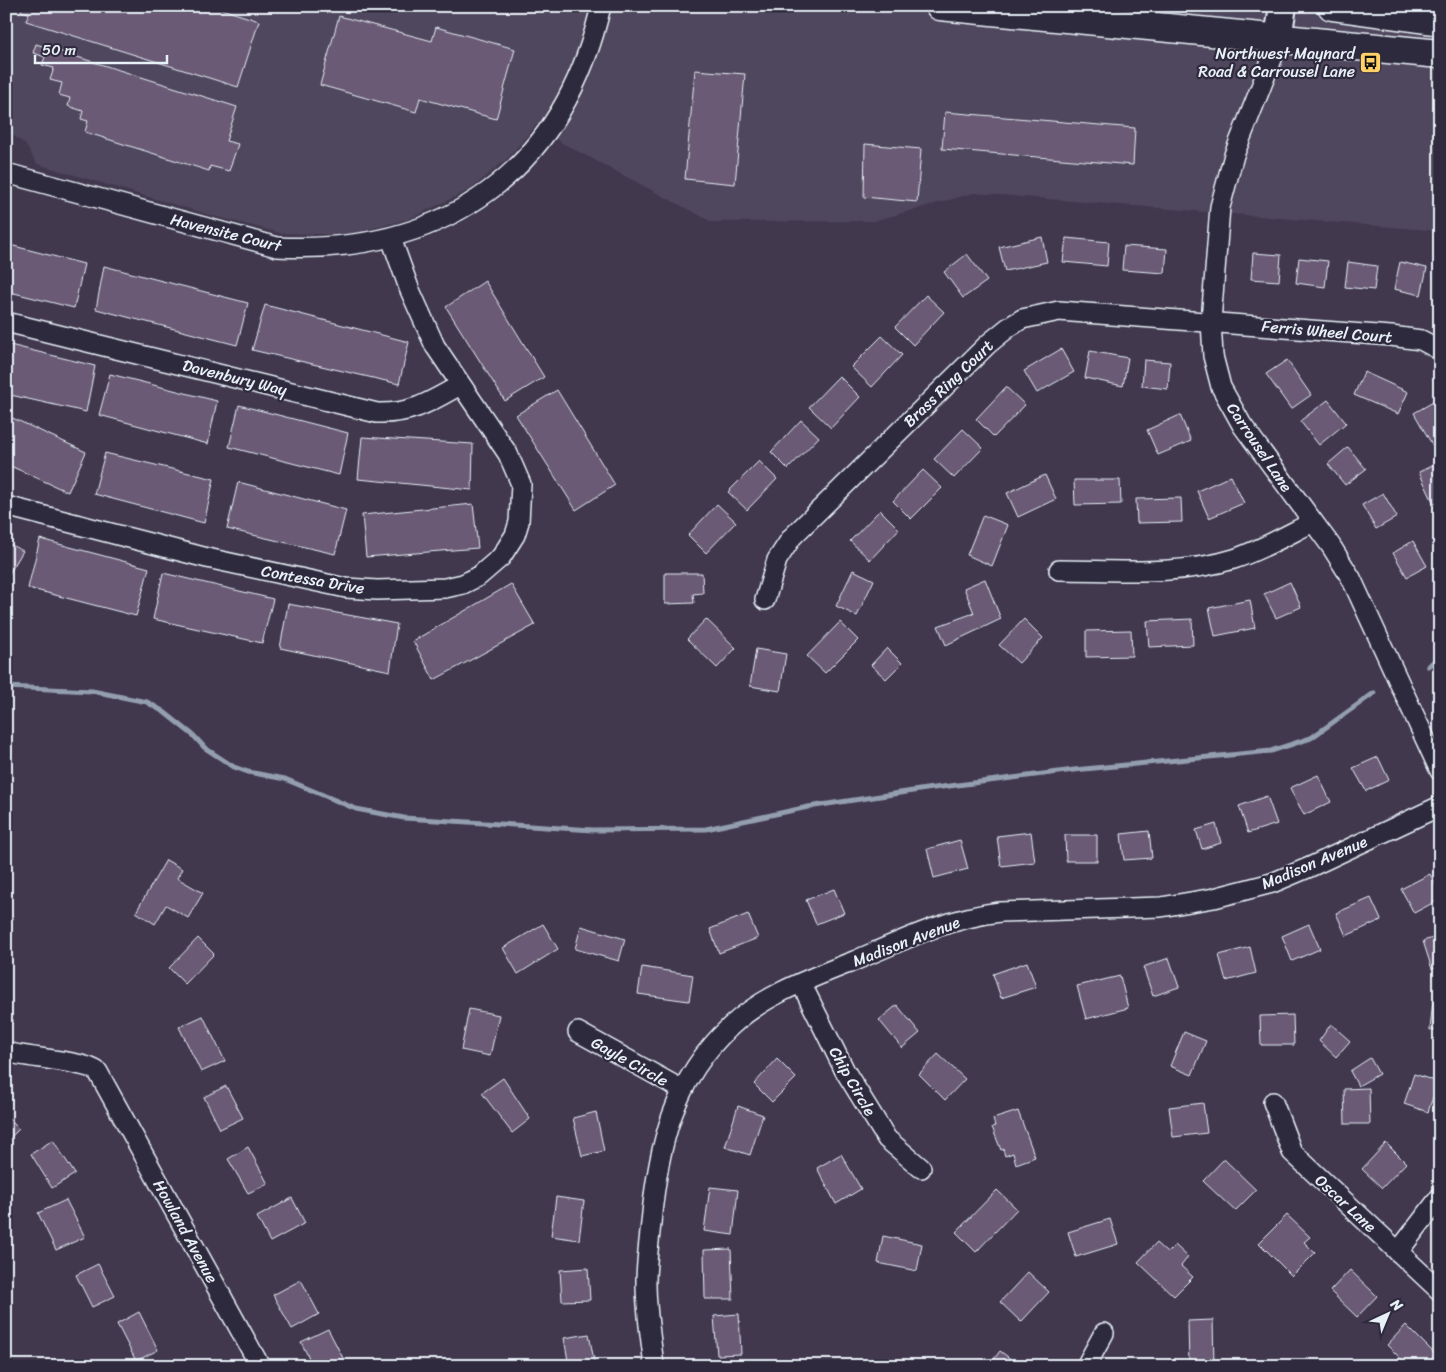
<svg xmlns="http://www.w3.org/2000/svg" width="1446" height="1372" font-family="Sriracha,sans-serif">
	<rect width="100%" height="100%" fill="#41384e"/>
	<filter id="ink" filterUnits="userSpaceOnUse"><feTurbulence type="fractalNoise" baseFrequency=".02" numOctaves="2"/><feDisplacementMap in="SourceGraphic" scale="10" xChannelSelector="R" yChannelSelector="G"/><feConvolveMatrix kernelMatrix="1 2 1 2 8 2 1 2 1" color-interpolation-filters="sRGB"/></filter>
	<g filter="url(#ink)">
		<path fill="#50465d" d="M6,6H1440V231L974,193L874,221L712,222L562,143L537,124L509,157L471,189L409,219L346,235L281,233L213,216L37,164L25,144L6,130Z"/>
		<g fill="none" stroke-linecap="round" stroke-linejoin="round">
			<g stroke="#939eaf" stroke-width="5">
				<path d="M1428,666L1440,657"/>
				<path d="M6,687L92,691L147,702L164,712L193,735L205,748L234,767L248,772L285,779L356,809L404,818L593,830L706,829L808,807L926,789L1074,770L1271,751L1311,738L1374,693"/>
			</g>
		</g>
		<g fill="#6a5a75" stroke="#e8f1f8">
			<path d="M22,6H212L259,21L238,87L26,21L29,13L21,11Z"/>
			<path d="M339,16L432,41L436,27L515,49L496,119L420,98L416,112L320,85Z"/>
			<path d="M36,44L237,107L226,141L238,144L229,171L210,166L209,171L85,132L88,121L81,119L83,111L68,106L70,98L59,95L62,83L50,80L54,68L42,65L45,57L33,53Z"/>
			<path d="M6,48L11,67L6,68Z"/>
			<path d="M695,70L745,74L735,184L685,179Z"/>
			<path d="M945,112L1135,128L1133,165L942,149Z"/>
			<path d="M865,144L921,149L917,202L864,197Z"/>
			<path d="M1042,237L1047,262L1005,271L999,247Z"/>
			<path d="M1066,238L1109,242L1107,266L1063,262Z"/>
			<path d="M6,244L84,264L74,308L6,291Z"/>
			<path d="M1124,246L1167,249L1165,273L1122,270Z"/>
			<path d="M1253,253L1281,255L1279,281L1251,279Z"/>
			<path d="M967,254L987,281L963,298L944,272Z"/>
			<path d="M1299,258L1328,261L1325,287L1296,283Z"/>
			<path d="M1348,262L1377,266L1374,290L1345,287Z"/>
			<path d="M1400,262L1427,268L1421,295L1394,289Z"/>
			<path d="M104,266L248,303L237,345L96,309Z"/>
			<path d="M485,281L544,377L505,401L446,307Z"/>
			<path d="M926,295L944,312L913,345L895,327Z"/>
			<path d="M265,305L409,342L399,384L252,350Z"/>
			<path d="M882,336L902,355L872,387L851,367Z"/>
			<path d="M6,344L95,366L86,412L6,394Z"/>
			<path d="M1061,349L1074,372L1037,393L1024,371Z"/>
			<path d="M1090,351L1128,358L1123,386L1085,378Z"/>
			<path d="M1144,360L1170,362L1168,389L1142,386Z"/>
			<path d="M1287,360L1311,395L1291,409L1266,374Z"/>
			<path d="M1364,372L1408,392L1398,414L1354,395Z"/>
			<path d="M110,374L217,401L208,444L99,415Z"/>
			<path d="M839,376L860,397L831,428L809,407Z"/>
			<path d="M1006,387L1025,405L994,437L976,419Z"/>
			<path d="M557,390L615,485L576,510L516,415Z"/>
			<path d="M1328,400L1346,423L1319,445L1300,421Z"/>
			<path d="M1435,401L1440,409V442L1433,446L1414,413Z"/>
			<path d="M239,405L348,433L339,475L229,447Z"/>
			<path d="M6,415L86,452L68,492L6,464Z"/>
			<path d="M1180,415L1191,441L1158,455L1147,430Z"/>
			<path d="M801,420L819,437L788,469L771,452Z"/>
			<path d="M963,429L983,448L954,478L934,459Z"/>
			<path d="M362,437L473,444L472,490L358,479Z"/>
			<path d="M1348,447L1366,469L1345,485L1328,464Z"/>
			<path d="M105,453L214,479L204,523L94,494Z"/>
			<path d="M759,461L777,479L747,510L728,492Z"/>
			<path d="M1439,462L1440,502L1434,504L1419,472Z"/>
			<path d="M923,470L942,488L911,519L893,501Z"/>
			<path d="M1045,475L1056,499L1018,517L1007,493Z"/>
			<path d="M1231,476L1244,503L1209,518L1197,491Z"/>
			<path d="M1074,480H1120L1121,504L1075,505Z"/>
			<path d="M238,482L346,510L335,554L227,529Z"/>
			<path d="M1383,493L1397,517L1376,529L1362,505Z"/>
			<path d="M1181,498L1182,522L1137,523L1136,499Z"/>
			<path d="M473,504L478,548L366,557L362,515Z"/>
			<path d="M717,504L736,522L706,553L688,535Z"/>
			<path d="M880,510L899,529L870,560L850,541Z"/>
			<path d="M983,515L1008,525L992,566L967,555Z"/>
			<path d="M40,539L149,568L136,616L28,588Z"/>
			<path d="M1413,541L1427,566L1407,577L1393,553Z"/>
			<path d="M6,542L23,551L6,579Z"/>
			<path d="M853,570L874,580L857,616L836,606Z"/>
			<path d="M163,573L273,599L262,643L153,619Z"/>
			<path d="M665,573H702L703,593L693,594L694,603L665,604Z"/>
			<path d="M985,579L1001,619L946,645L938,626L974,613L964,588Z"/>
			<path d="M1290,582L1301,607L1276,618L1264,594Z"/>
			<path d="M511,584L535,625L434,680L413,641Z"/>
			<path d="M1250,600L1255,628L1215,636L1209,608Z"/>
			<path d="M288,604L397,624L390,671L280,648Z"/>
			<path d="M706,619L736,648L717,668L687,639Z"/>
			<path d="M1024,619L1043,638L1019,663L999,645Z"/>
			<path d="M1192,619L1193,645L1149,647L1147,621Z"/>
			<path d="M840,622L858,640L825,673L807,656Z"/>
			<path d="M1131,630L1132,656L1086,657V631Z"/>
			<path d="M887,648L902,663L886,679L871,665Z"/>
			<path d="M756,649L786,654L780,691L750,686Z"/>
			<path d="M1378,757L1389,780L1366,791L1353,768Z"/>
			<path d="M1318,775L1331,802L1304,815L1290,788Z"/>
			<path d="M1267,796L1277,824L1248,833L1239,806Z"/>
			<path d="M1216,824L1221,843L1202,849L1196,830Z"/>
			<path d="M1149,831L1152,858L1124,860L1121,834Z"/>
			<path d="M1031,832L1035,862L1001,866L997,836Z"/>
			<path d="M1065,835H1097V861H1066Z"/>
			<path d="M960,840L968,869L934,878L927,849Z"/>
			<path d="M166,860L182,869L177,878L203,893L188,918L166,905L155,924L136,912Z"/>
			<path d="M1430,874L1440,893V899L1414,913L1401,889Z"/>
			<path d="M834,889L844,913L816,924L806,900Z"/>
			<path d="M1371,898L1381,920L1346,936L1336,913Z"/>
			<path d="M748,914L758,938L719,953L710,929Z"/>
			<path d="M543,924L558,949L518,974L503,948Z"/>
			<path d="M1309,924L1320,949L1292,961L1282,936Z"/>
			<path d="M581,926L625,939L619,961L575,949Z"/>
			<path d="M1440,936V967L1432,969L1423,941Z"/>
			<path d="M198,938L214,954L185,984L169,968Z"/>
			<path d="M1250,947L1256,973L1226,981L1219,955Z"/>
			<path d="M1169,958L1179,987L1153,996L1143,967Z"/>
			<path d="M1027,962L1036,987L1001,998L993,974Z"/>
			<path d="M642,967L693,975L689,1001L638,994Z"/>
			<path d="M1120,976L1128,1008L1086,1019L1077,986Z"/>
			<path d="M1433,1000L1440,1001V1031L1430,1030Z"/>
			<path d="M897,1005L920,1033L902,1048L879,1020Z"/>
			<path d="M469,1009L499,1015L490,1056L461,1050Z"/>
			<path d="M1293,1015L1294,1045H1261L1260,1016Z"/>
			<path d="M203,1016L225,1061L201,1072L179,1027Z"/>
			<path d="M1331,1024L1350,1041L1336,1057L1319,1041Z"/>
			<path d="M1184,1032L1206,1041L1192,1075L1170,1066Z"/>
			<path d="M938,1054L965,1079L945,1100L919,1074Z"/>
			<path d="M1370,1058L1379,1074L1358,1086L1350,1071Z"/>
			<path d="M777,1059L796,1078L772,1102L754,1084Z"/>
			<path d="M1414,1074L1438,1082L1428,1112L1404,1104Z"/>
			<path d="M503,1078L530,1119L512,1133L482,1093Z"/>
			<path d="M226,1086L243,1118L220,1129L204,1097Z"/>
			<path d="M1369,1088L1370,1124H1345L1344,1089Z"/>
			<path d="M1203,1103L1207,1133L1173,1137L1169,1107Z"/>
			<path d="M738,1106L763,1115L750,1155L725,1147Z"/>
			<path d="M1018,1111L1035,1157L1016,1164L1013,1153L1005,1156L1003,1149L1001,1150L992,1127L995,1126L993,1119Z"/>
			<path d="M596,1112L604,1151L582,1156L573,1118Z"/>
			<path d="M6,1116L19,1129L6,1142Z"/>
			<path d="M53,1140L75,1174L52,1188L31,1154Z"/>
			<path d="M1386,1143L1406,1163L1382,1188L1362,1169Z"/>
			<path d="M248,1147L268,1184L248,1193L228,1159Z"/>
			<path d="M841,1154L861,1189L836,1204L817,1168Z"/>
			<path d="M1224,1159L1256,1190L1235,1211L1203,1181Z"/>
			<path d="M710,1187L738,1190L733,1235L704,1231Z"/>
			<path d="M997,1190L1017,1209L976,1252L956,1232Z"/>
			<path d="M556,1197L584,1201L579,1240L551,1236Z"/>
			<path d="M292,1198L305,1223L270,1242L257,1217Z"/>
			<path d="M66,1200L85,1237L56,1250L38,1213Z"/>
			<path d="M1287,1215L1310,1237L1304,1242L1315,1253L1292,1276L1259,1243Z"/>
			<path d="M1110,1219L1118,1244L1076,1257L1068,1232Z"/>
			<path d="M883,1236L922,1244L917,1271L878,1263Z"/>
			<path d="M1156,1243L1167,1253L1175,1245L1188,1257L1181,1266L1193,1277L1174,1296L1138,1262Z"/>
			<path d="M731,1249L733,1299H705L704,1250Z"/>
			<path d="M98,1264L115,1296L92,1307L76,1275Z"/>
			<path d="M588,1268L590,1300L562,1301L560,1270Z"/>
			<path d="M1350,1270L1377,1296L1357,1317L1330,1291Z"/>
			<path d="M1028,1272L1049,1292L1021,1322L1000,1302Z"/>
			<path d="M301,1280L319,1314L292,1329L273,1295Z"/>
			<path d="M139,1312L158,1350L136,1361L117,1324Z"/>
			<path d="M739,1314L741,1354L717,1355L714,1316Z"/>
			<path d="M1213,1320L1214,1366H1189L1188,1321Z"/>
			<path d="M1406,1325L1436,1355L1426,1366H1408L1387,1345Z"/>
			<path d="M328,1329L345,1362L337,1366H313L301,1342Z"/>
			<path d="M589,1334L595,1366H569L564,1338Z"/>
			<path d="M1000,1351L1020,1366H989Z"/>
			<path d="M176,1359L180,1366H165Z"/>
		</g>
		<g fill="none" stroke-linecap="round" stroke-linejoin="round">
			<defs>
				<g id="street">
					<path d="M1278,38L1272,59L1234,155L1220,207L1211,321L1213,356L1221,387L1242,425L1331,546L1351,578L1440,771"/>
					<path d="M6,173L277,247C445,255 563,172 601,6"/>
					<path d="M6,322L377,413C412,414 430,402 460,385"/>
					<path d="M6,506L207,558L346,588L377,590L445,588L463,584L479,576L501,557L515,535L519,522L521,484L508,454L435,346L409,288L391,238"/>
					<path d="M1059,570C1116,570 1179,576 1234,559C1261,550 1287,535 1313,522"/>
					<path d="M765,600L777,560L792,537L988,344L1009,327L1022,319L1059,311L1391,336L1421,340L1440,350"/>
					<path d="M801,983L845,1071L887,1139L921,1168"/>
					<path d="M578,1032L681,1089"/>
					<path d="M6,1052C27,1058 86,1061 98,1072L260,1366"/>
					<path d="M1273,1102L1292,1152L1440,1291"/>
					<path d="M1398,1252L1440,1197"/>
					<path d="M654,1366C651,1339 646,1311 646,1283C646,1263 649,1243 651,1223C658,1147 673,1079 731,1026C765,994 812,978 854,961C901,941 948,918 1000,912L1161,907L1214,898L1272,883L1310,867L1440,806"/>
					<path d="M1086,1366L1104,1333"/>
				</g>
				<path id="secondary" d="M1278,38L1283,6"/>
				<g id="primary">
					<path d="M940,6L1440,54"/>
					<path d="M1332,6L1440,21"/>
				</g>
			</defs>
			<use href="#street" stroke="#e8f1f8" stroke-width="22"/>
			<use href="#secondary" stroke="#e8f1f8" stroke-width="30"/>
			<use href="#primary" stroke="#e8f1f8" stroke-width="31"/>
			<use href="#street" stroke="#2f2a3d" stroke-width="19"/>
			<use href="#secondary" stroke="#2f2a3d" stroke-width="26"/>
			<use href="#primary" stroke="#2f2a3d" stroke-width="28"/>
		</g>
	</g>
	<defs>
		<symbol id="bus-square" viewBox="-11 -11 22 22"><rect x="-9" y="-9" width="18" height="18" rx="4" fill="#ffd166" stroke="#2f2a3d"/><path d="M-5-6H5V4H4V6H2V4H-2V6H-4V4H-5ZM-3.5-4V0h7V-4ZM-3.5 1.2v1.5H-2V1.2ZM2 1.2v1.5H3.5V1.2Z" fill="#111"/></symbol>
	</defs>
	<g fill-rule="evenodd">
		<use href="#bus-square" x="1358" y="50" width="25" height="25"/>
	</g>
	<g text-anchor="middle" stroke-width="4.5" stroke-linejoin="round" paint-order="stroke">
		<g font-size="16" fill="#e8f1f8" stroke="#2f2a3d" text-anchor="end">
			<text x="1355" y="59">Northwest Maynard<tspan x="1355" dy="18">Road &amp; Carrousel Lane</tspan></text>
		</g>
		<g font-size="16" fill="#e8f1f8" stroke="#2f2a3d">
			<text transform="translate(226 232) rotate(14)" y="6">Havensite Court</text>
			<text transform="translate(1327 331) rotate(5)" y="6">Ferris Wheel Court</text>
			<text transform="translate(235 377) rotate(14)" y="6">Davenbury Way</text>
			<text transform="translate(948 383) rotate(-44)" y="6">Brass Ring Court</text>
			<text transform="translate(1260 447) rotate(56)" y="6">Carrousel Lane</text>
			<text transform="translate(313 579) rotate(10)" y="6">Contessa Drive</text>
			<text transform="translate(1314 862) rotate(-23)" y="6">Madison Avenue</text>
			<text transform="translate(906 941) rotate(-21)" y="6">Madison Avenue</text>
			<text transform="translate(630 1061) rotate(29)" y="6">Gayle Circle</text>
			<text transform="translate(853 1081) rotate(60)" y="6">Chip Circle</text>
			<text transform="translate(1346 1203) rotate(43)" y="6">Oscar Lane</text>
			<text transform="translate(186 1231) rotate(61)" y="6">Howland Avenue</text>
		</g>
	</g>
	<rect width="1446" height="1372" fill="none" stroke="#2f2a3d" stroke-width="25"/>
	<rect x="12" y="12" width="1421" height="1347" fill="none" stroke="#e8f1f8" stroke-width="2" filter="url(#ink)"/>
	<g transform="translate(1388 1314) rotate(44)" stroke="#2f2a3d" stroke-width="4" paint-order="stroke">
	<path d="M0-4L9 19L0 12L-9 19Z" fill="#e8f1f8"/>
	<text y="-8" font-size="14" font-weight="bold" text-anchor="middle" fill="#e8f1f8">N</text>
	</g>
	<path d="M35 55v8h132v-8" fill="none" stroke="#e8f1f8" stroke-width="2.5"/>
	<text x="42" y="55" font-size="15" fill="#e8f1f8" stroke="#2f2a3d" stroke-width="4" paint-order="stroke">50 m</text>
</svg>
